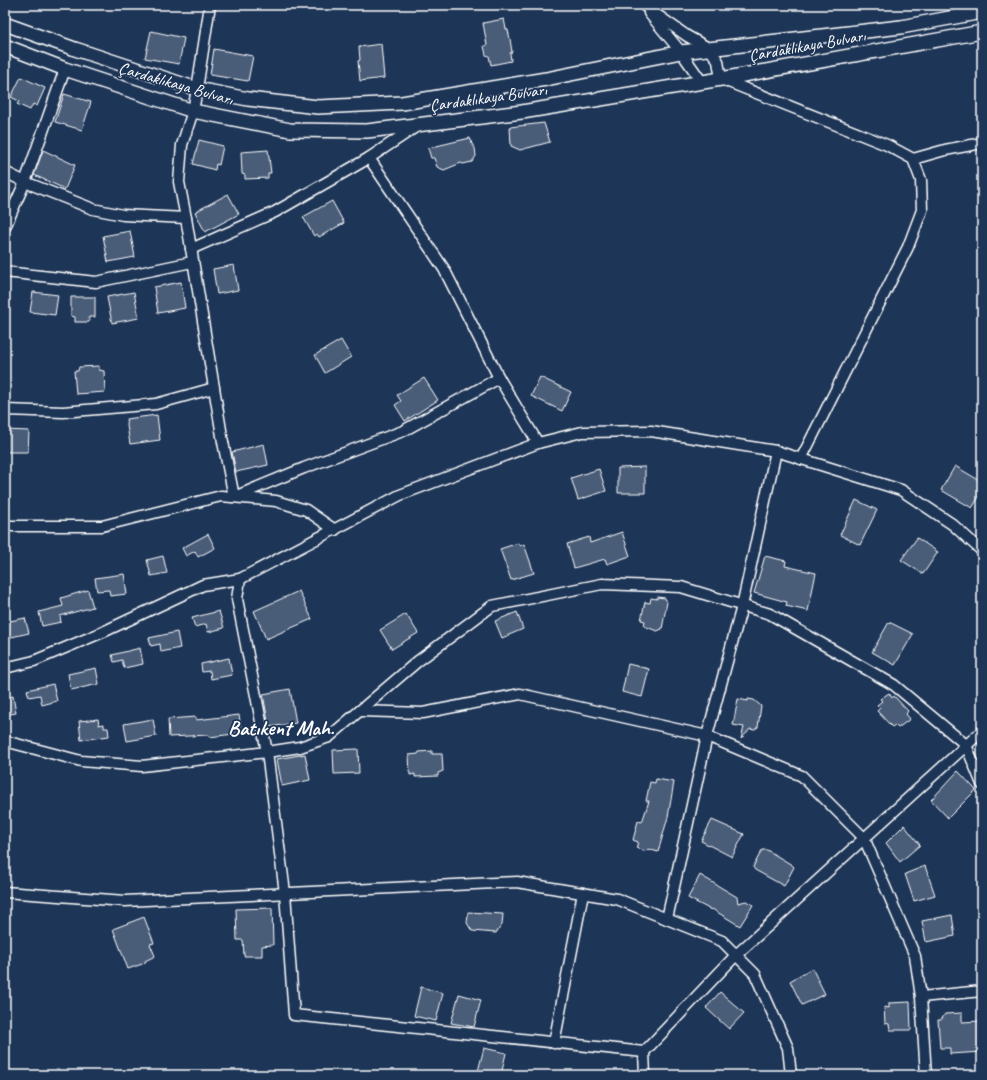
<svg xmlns="http://www.w3.org/2000/svg" width="987" height="1080" font-family="Caveat,sans-serif">
	<rect width="100%" height="100%" fill="#1d3557"/>
	<filter id="ink" filterUnits="userSpaceOnUse"><feTurbulence type="fractalNoise" baseFrequency=".025" numOctaves="2"/><feDisplacementMap in="SourceGraphic" scale="8" xChannelSelector="R" yChannelSelector="G"/><feConvolveMatrix kernelMatrix="1 2 1 2 8 2 1 2 1" color-interpolation-filters="sRGB"/></filter>
	<g filter="url(#ink)">
		<g fill="#4a5d79" stroke="#fff">
			<path d="M504,19L506,29L508,30L510,39L512,52L510,53L511,61L491,65L489,56L486,55L484,46L487,45L483,23Z"/>
			<path d="M151,31L184,38L179,64L145,58Z"/>
			<path d="M381,44L384,78L360,81L358,61L360,60L359,47Z"/>
			<path d="M214,49L253,56L248,81L210,75Z"/>
			<path d="M21,77L45,88L37,106L33,104L30,110L17,104L19,101L11,97Z"/>
			<path d="M64,94L91,102L82,130L55,122Z"/>
			<path d="M544,123L550,142L520,150L511,146L510,127Z"/>
			<path d="M470,138L472,144L475,148L476,156L472,162L463,164L461,163L444,170L437,167L434,158H431L428,148Z"/>
			<path d="M199,140L223,146L219,165L216,164L215,170L193,164Z"/>
			<path d="M43,150L75,165L65,189L34,175Z"/>
			<path d="M268,150L271,173H268V178L245,179V175L242,174L241,152Z"/>
			<path d="M228,194L239,214L205,232L195,212Z"/>
			<path d="M332,201L344,223L319,237L317,234L314,236L303,217Z"/>
			<path d="M130,231L135,257L108,262L103,236Z"/>
			<path d="M234,265L238,290L217,294L213,269Z"/>
			<path d="M181,282L185,308L158,313L154,287Z"/>
			<path d="M33,292L58,295L55,315L30,312Z"/>
			<path d="M134,292L139,318L112,323L107,297Z"/>
			<path d="M71,297H95V317H89V322H75V317L71,316Z"/>
			<path d="M341,340L351,357L325,373L315,355Z"/>
			<path d="M99,366V370L104,371L105,392L76,394L74,371H78L79,367Z"/>
			<path d="M540,377L571,392L562,411L531,396Z"/>
			<path d="M424,378L438,400L405,421L395,405L401,401L397,395Z"/>
			<path d="M157,415L160,440L130,444L126,419Z"/>
			<path d="M5,430L29,431L28,452H5Z"/>
			<path d="M264,444L268,465L236,472L232,452Z"/>
			<path d="M955,466L982,482V492L972,508L941,490Z"/>
			<path d="M645,467V493H618V468Z"/>
			<path d="M599,469L606,491L578,500L571,478Z"/>
			<path d="M856,500L877,510L860,545L840,535Z"/>
			<path d="M622,532L630,556L607,564L605,559L574,568L567,544L589,537L590,543Z"/>
			<path d="M208,534L215,548L198,557L195,551L186,556L182,548Z"/>
			<path d="M917,538L938,552L923,574L901,560Z"/>
			<path d="M518,543L520,546L524,544L534,573L511,580L500,549Z"/>
			<path d="M163,556L167,573L151,576L147,560Z"/>
			<path d="M765,556L786,561L785,566L816,573L808,611L786,606L787,602L754,593Z"/>
			<path d="M124,574L127,594L110,596L109,590L97,591L95,578Z"/>
			<path d="M88,590L93,607L60,616L61,622L42,626L39,612L63,606L61,598Z"/>
			<path d="M299,591L312,619L266,639L254,611Z"/>
			<path d="M657,597L665,598L667,602L662,629L657,631L644,626L645,621L641,620L645,602L650,603L651,598L657,599Z"/>
			<path d="M219,611L224,628L208,632L206,624L195,627L192,618Z"/>
			<path d="M517,612L523,629L502,638L495,621Z"/>
			<path d="M406,614L418,633L392,649L380,630Z"/>
			<path d="M25,618L29,633L7,638L5,622Z"/>
			<path d="M889,622L913,634L895,665L872,652Z"/>
			<path d="M177,632L180,648L161,652L160,644L151,646L149,638Z"/>
			<path d="M140,648L143,664L124,668L122,660L114,662L112,655Z"/>
			<path d="M229,658L232,675L211,679L210,671L202,672L201,664Z"/>
			<path d="M628,664L649,669L642,697L622,692Z"/>
			<path d="M96,668L99,684L71,690L68,674Z"/>
			<path d="M53,684L57,701L42,705L40,695L29,697L27,690Z"/>
			<path d="M290,689L296,723L269,727L263,694Z"/>
			<path d="M889,693L892,698L894,696L908,711L906,714L910,719L898,728L895,725L892,727L877,711L880,708L877,705L882,701L880,699Z"/>
			<path d="M13,696L16,713L5,715V698Z"/>
			<path d="M738,699L748,701V699L754,700L761,706L758,727L754,730L750,729L741,739L744,727L733,725Z"/>
			<path d="M239,715L242,733L209,737V735L169,737L168,719L196,717V720Z"/>
			<path d="M98,719L99,725L104,724V728H108L109,736L81,740L79,721Z"/>
			<path d="M153,719L156,736L127,741L124,724Z"/>
			<path d="M358,749L359,773L334,774L333,750Z"/>
			<path d="M432,751V754H442L443,771L438,773V776L415,777V774L410,775L409,755L418,754L419,752Z"/>
			<path d="M305,754L310,780L282,786L277,759Z"/>
			<path d="M958,771L976,790L948,818L931,800Z"/>
			<path d="M656,779L674,782L668,817L658,852L648,849L646,851L636,848L638,842L633,840L638,821L642,822L649,801H646L650,782L655,783Z"/>
			<path d="M712,820L744,834L732,857L701,841Z"/>
			<path d="M904,825L920,845L900,862L886,843Z"/>
			<path d="M762,850H767L792,865L794,867L784,886L755,870L753,867Z"/>
			<path d="M925,866L935,895L914,901L905,874Z"/>
			<path d="M700,875L737,897L738,903L746,901L753,905L740,926L712,909L711,910L688,898Z"/>
			<path d="M272,908L273,945L262,946V956H244L243,940H237L236,909Z"/>
			<path d="M468,912L503,914L502,925L496,933L472,931L467,923Z"/>
			<path d="M952,915L955,936L926,942L922,921Z"/>
			<path d="M144,917L154,943L150,944L155,956L145,961V963L128,969L113,929Z"/>
			<path d="M812,968L825,994L802,1005L790,981Z"/>
			<path d="M421,987L443,993L436,1021L414,1016Z"/>
			<path d="M720,992L744,1013L729,1029L706,1008Z"/>
			<path d="M459,994L481,1000L474,1027L451,1023Z"/>
			<path d="M910,1002L911,1030H890L889,1024L885,1023L884,1007L889,1008V1003Z"/>
			<path d="M962,1013V1022L982,1021V1052L950,1054V1048H940L938,1020H941L945,1014Z"/>
			<path d="M484,1048L506,1053L501,1075H477Z"/>
		</g>
		<g fill="none" stroke-linecap="round" stroke-linejoin="round">
			<defs>
				<g id="minor">
					<path d="M210,5L197,89L193,111L182,145L179,182L186,218L223,442L234,497L304,468L403,431L499,378L538,443"/>
					<path d="M643,5L687,36L710,49L718,61L721,79L887,145L913,159L921,180L922,210L908,247L801,459"/>
					<path d="M649,13L681,52L702,82"/>
					<path d="M369,158L444,269L499,378"/>
					<path d="M913,159L945,150L982,143"/>
					<path d="M5,172L25,182L93,209L123,215L186,218"/>
					<path d="M5,227L25,182L65,69"/>
					<path d="M191,249L275,212L369,158L417,126"/>
					<path d="M5,272L96,282L192,262"/>
					<path d="M5,410L63,412L156,404L214,388"/>
					<path d="M5,526H102L221,496L276,501L306,510L335,530"/>
					<path d="M240,579L237,599L267,752L285,893L294,1015L644,1052"/>
					<path d="M5,668L34,661L103,632L203,585L240,579L400,495L538,443L582,432L651,431L776,451L901,490L952,524L982,551"/>
					<path d="M360,711L423,713L520,694L707,736L802,776L864,838L915,956L921,997L926,1075"/>
					<path d="M5,741L81,761L142,766L267,752L300,747L329,737L418,661L492,606L602,584L681,587L770,614L894,685L966,745L982,784"/>
					<path d="M5,892L125,901L517,882L617,899L722,941L755,974L788,1048L791,1075"/>
					<path d="M667,919L707,736L742,606L776,451"/>
					<path d="M921,997L982,991"/>
					<path d="M554,1043L583,893"/>
					<path d="M645,1075L644,1052L736,955L982,731"/>
				</g>
				<g id="major">
					<path d="M5,24L75,49L197,89L248,99L318,107L402,103L546,79L681,52L901,27L982,12"/>
					<path d="M5,46L65,69L193,111L290,130L367,131L522,112L721,79L982,32"/>
				</g>
			</defs>
			<use href="#minor" stroke="#fff" stroke-width="13"/>
			<use href="#major" stroke="#fff" stroke-width="16"/>
			<use href="#minor" stroke="#1d3557" stroke-width="10"/>
			<use href="#major" stroke="#1d3557" stroke-width="13"/>
		</g>
	</g>
	<g text-anchor="middle" stroke-width="3.5" stroke-linejoin="round" paint-order="stroke">
		<g font-size="17" fill="#fff" stroke="#1d3557">
			<text transform="translate(807 45) rotate(-10)" y="6">Çardaklıkaya Bulvarı</text>
			<text transform="translate(176 83) rotate(16)" y="6">Çardaklıkaya Bulvarı</text>
			<text transform="translate(488 97) rotate(-8)" y="6">Çardaklıkaya Bulvarı</text>
		</g>
		<g font-size="21" font-weight="bold" fill="#fff" stroke="#1d3557">
			<text x="281" y="735">Batıkent Mah.</text>
		</g>
	</g>
	<rect width="987" height="1080" fill="none" stroke="#1d3557" stroke-width="20"/>
	<rect x="10" y="10" width="967" height="1060" fill="none" stroke="#fff" stroke-width="1.5" filter="url(#ink)"/>
</svg>
